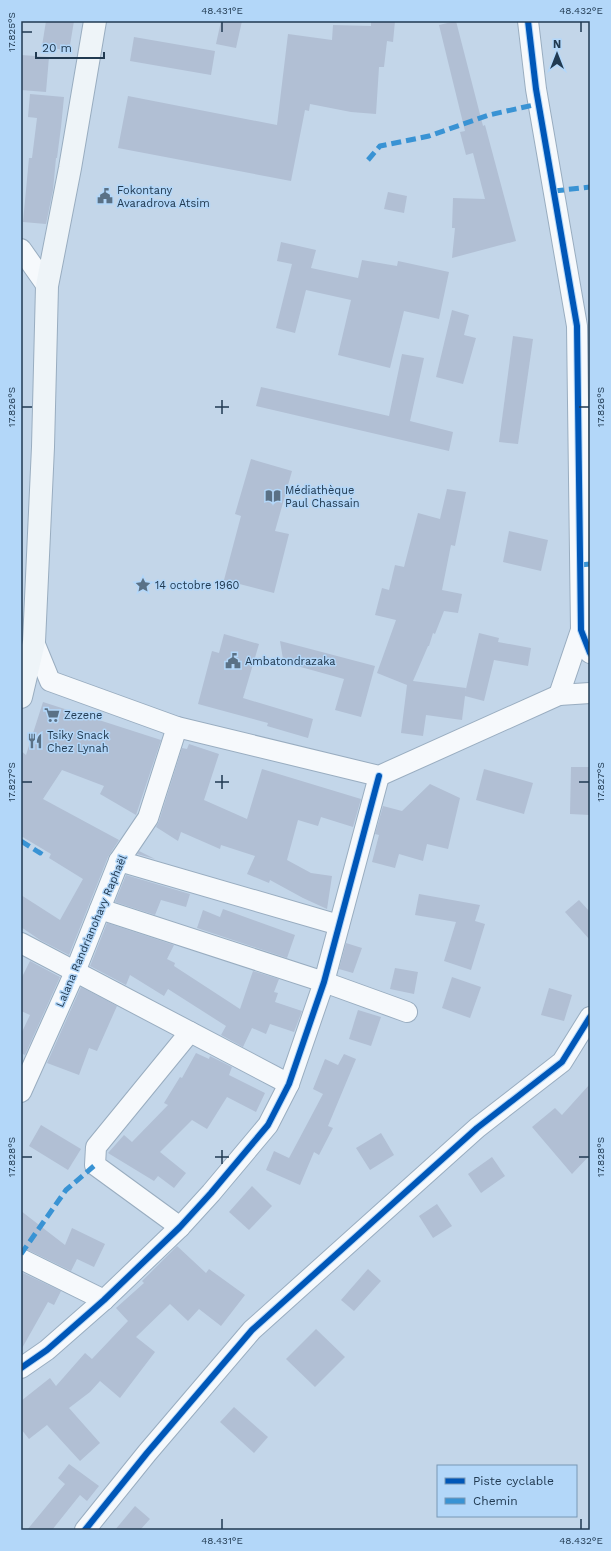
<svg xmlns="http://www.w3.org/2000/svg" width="611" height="1551" font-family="'Work Sans',sans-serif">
	<rect width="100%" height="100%" fill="#c3d6e9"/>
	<g fill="#b1bfd4">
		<path d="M46,21H74L69,51L42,46Z"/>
		<path d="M221,21H242L236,48L216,44Z"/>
		<path d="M371,21H395L393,42L387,41L384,67H379L376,114L351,112L310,104L309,111L305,110L291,181L118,148L128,96L277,125L288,34L332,40L333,25L371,26Z"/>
		<path d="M456,21L483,126L485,125L516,241L452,258L455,228H452L453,198L485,199L473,153L466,155L460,132L465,131L439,25Z"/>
		<path d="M134,37L215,51L211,75L130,61Z"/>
		<path d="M21,55L49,57L46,92L21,90Z"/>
		<path d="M30,94L64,97L61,127L57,158H56L53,190L46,224L23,222L29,158H32L37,118L28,117Z"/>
		<path d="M388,192L407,196L404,213L384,209Z"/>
		<path d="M281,242L316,250L311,268L358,278L362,260L397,266L398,261L449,272L439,319L404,311L390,368L338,355L351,300L306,290L295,333L276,328L292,264L277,261Z"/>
		<path d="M452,310L469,315L464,335L476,338L463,384L436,377Z"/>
		<path d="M513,336L533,339L518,444L499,442Z"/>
		<path d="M402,354L424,358L410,421L453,432L449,451L256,406L261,387L389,416Z"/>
		<path d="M251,459L292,471L275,531L289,534L274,593L224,580L241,516L235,514Z"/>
		<path d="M447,489L466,492L455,546L451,545L442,590L462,594L458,613L444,611L435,634L433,633L429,646H428L413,681L466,688L465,693L479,633L499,638L498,642L531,648L528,666L494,660L484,701L465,696L462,720L426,715L423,736L401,733L407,685L377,673L396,620L375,615L382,588L389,590L395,565L404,567L418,513L440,519Z"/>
		<path d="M509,531L548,540L541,571L503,562Z"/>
		<path d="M224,634L259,644L243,698L313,719L308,738L267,726L268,723L198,704L212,651L219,653Z"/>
		<path d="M280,641L375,666L361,717L335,710L344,679L290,664L283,659Z"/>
		<path d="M43,702L161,740L136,815L100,794L104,786L62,770L43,799L119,840L108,857L69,955L40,940L21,927V895L60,920L83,879L49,858L51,854L21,836V751L26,755Z"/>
		<path d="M189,744L219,754L204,800L247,819L262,769L361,799L353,827L321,817L318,826L298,820L287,860L311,873L332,876L327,909L303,898L270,880L269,883L247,874L255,856L221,845L220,849L181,832L178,841L156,827L159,821L182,748L187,749Z"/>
		<path d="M571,767H590V815L570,814Z"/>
		<path d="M484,769L533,783L524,814L476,800Z"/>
		<path d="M430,784L460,798L448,849L427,844L423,861L399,854L395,868L372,862L379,835L375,834L383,806L402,811Z"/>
		<path d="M139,851L155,859L137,854Z"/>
		<path d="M126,875L190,894L186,907L161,900L155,915L115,902Z"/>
		<path d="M419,894L480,905L475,921L485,924L471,970L444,961L456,922L415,915Z"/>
		<path d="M579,900L590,912V940L565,912Z"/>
		<path d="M223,909L295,935L287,958L197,928L203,910L220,917Z"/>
		<path d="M107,923L174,945L167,959L175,963L174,966L240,1009L253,971L279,979L274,992L278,993L275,1002L302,1011L294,1032L270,1024L266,1034L252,1028L243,1047L221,1035L226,1026L168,989L164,996L130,975L126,985L90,966Z"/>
		<path d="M346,943L362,948L353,973L339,969Z"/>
		<path d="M30,961L60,977L25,1055L21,1053V1034L30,1015L21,1011V979Z"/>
		<path d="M395,968L418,972L414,994L390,989Z"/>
		<path d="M452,977L481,987L470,1018L442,1008Z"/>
		<path d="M81,987L117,1006L97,1051L89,1048L79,1075L47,1063Z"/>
		<path d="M549,988L572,995L564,1021L541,1015Z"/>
		<path d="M358,1010L381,1017L371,1046L349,1039Z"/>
		<path d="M196,1053L209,1059L210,1056L232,1067L229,1075L265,1093L256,1112L227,1097L207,1129L192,1120L160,1152L186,1173L174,1188L158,1176L154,1181L108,1153L124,1135L132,1142L168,1105L164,1103L180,1077L182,1078Z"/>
		<path d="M344,1054L356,1059L328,1126L333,1128L319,1155L314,1152L300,1185L266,1170L274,1151L289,1158L323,1094L313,1089L325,1059L338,1065Z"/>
		<path d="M590,1084V1155L572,1174L532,1127L555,1108L562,1115Z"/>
		<path d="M41,1125L81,1149L68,1170L29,1146Z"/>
		<path d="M381,1133L394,1155L370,1170L356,1148Z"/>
		<path d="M492,1157L505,1176L481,1193L468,1174Z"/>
		<path d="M252,1186L272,1206L249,1230L229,1212Z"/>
		<path d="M437,1204L452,1226L433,1238L419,1216Z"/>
		<path d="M21,1211L65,1245L72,1228L105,1244L94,1267L77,1259L71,1271L26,1249L21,1248Z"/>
		<path d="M177,1246L206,1273L209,1269L245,1295L221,1326L199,1309L188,1321L170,1304L136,1337L155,1352L120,1398L100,1381L90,1392L69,1408L100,1443L80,1461L47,1425L29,1439L21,1429V1401L50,1378L56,1386L85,1353L92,1359L128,1321L116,1308L144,1283L142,1281Z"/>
		<path d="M368,1269L381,1281L354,1311L341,1300Z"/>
		<path d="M21,1272L61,1291L54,1305L48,1302L21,1350Z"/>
		<path d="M316,1329L345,1357L315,1387L286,1359Z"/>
		<path d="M234,1407L268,1437L254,1453L220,1422Z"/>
		<path d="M69,1464L99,1486L87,1501L80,1495L52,1530H27L65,1484L58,1478Z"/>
		<path d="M135,1506L150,1519L140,1530H115Z"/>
	</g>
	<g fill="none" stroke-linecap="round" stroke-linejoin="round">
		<defs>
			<g id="minor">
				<path d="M528,21L536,89L577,326L581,630L590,653"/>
				<path d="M21,249L47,286"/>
				<path d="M34,642L50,681L177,727L379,776L559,695L590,693"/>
				<path d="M559,695L581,630"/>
				<path d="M119,861L339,925"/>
				<path d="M100,909L324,982L407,1012"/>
				<path d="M21,943L289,1084"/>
				<path d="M21,1092L75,972L119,861L148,818L177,727"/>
				<path d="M180,1227L95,1165L96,1147L190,1032"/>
				<path d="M21,1259L104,1300"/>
				<path d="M21,1368L47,1350L104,1300L180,1227L211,1193L268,1125L289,1084L324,982L379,776"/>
				<path d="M85,1530L147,1453L252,1330L477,1128L562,1062L590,1017"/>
			</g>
			<path id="secondary" d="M21,697L34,642L43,447L47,286L70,168L95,21"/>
		</defs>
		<use href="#minor" stroke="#99adc0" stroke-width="22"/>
		<use href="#secondary" stroke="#99adc0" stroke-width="24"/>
		<use href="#minor" stroke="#f6f9fc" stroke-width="20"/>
		<use href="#secondary" stroke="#eef4f8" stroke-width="22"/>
		<g stroke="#3993d4" stroke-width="5" stroke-dasharray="10 5" stroke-linecap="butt">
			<path d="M368,160L380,146L429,136L489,115L538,104"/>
			<path d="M554,191L590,187"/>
			<path d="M580,565L590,564"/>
			<path d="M21,841L40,853L44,847"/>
			<path d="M21,1254L66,1190L95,1165"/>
		</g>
		<defs>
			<g id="cycleway">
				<path d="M528,21L536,89L577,326L581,630L590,653"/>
				<path d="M21,1368L47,1350L104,1300L180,1227L211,1193L268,1125L289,1084L324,982L379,776"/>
				<path d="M85,1530L147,1453L252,1330L477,1128L562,1062L590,1017"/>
			</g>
		</defs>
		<use href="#cycleway" stroke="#b3d7f9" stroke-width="8"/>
		<use href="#cycleway" stroke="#0057b8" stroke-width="6"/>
	</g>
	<path fill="none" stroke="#213a51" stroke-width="1.5" d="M222,22V32M581,22V32M22,32H32M222,400V414M22,407H32M215,407H229M579,407H589M222,775V789M22,782H32M215,782H229M579,782H589M222,1150V1164M22,1157H32M215,1157H229M579,1157H589M222,1519V1529M581,1519V1529"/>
	<defs>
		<symbol id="civic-bare" viewBox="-9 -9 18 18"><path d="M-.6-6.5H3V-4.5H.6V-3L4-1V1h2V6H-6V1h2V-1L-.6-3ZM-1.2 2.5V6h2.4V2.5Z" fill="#5a7186" stroke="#b3d7f9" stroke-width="2.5" paint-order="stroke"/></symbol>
		<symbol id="library-bare" viewBox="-9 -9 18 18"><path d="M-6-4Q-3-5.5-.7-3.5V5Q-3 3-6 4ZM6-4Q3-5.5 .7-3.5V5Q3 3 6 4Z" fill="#5a7186" stroke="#b3d7f9" stroke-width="2.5" paint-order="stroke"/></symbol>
		<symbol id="sight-bare" viewBox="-9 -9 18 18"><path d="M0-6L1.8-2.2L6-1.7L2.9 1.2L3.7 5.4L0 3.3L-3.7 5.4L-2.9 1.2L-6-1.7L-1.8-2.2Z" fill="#5a7186" stroke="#b3d7f9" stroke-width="2.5" paint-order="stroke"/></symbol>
		<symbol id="supermarket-bare" viewBox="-9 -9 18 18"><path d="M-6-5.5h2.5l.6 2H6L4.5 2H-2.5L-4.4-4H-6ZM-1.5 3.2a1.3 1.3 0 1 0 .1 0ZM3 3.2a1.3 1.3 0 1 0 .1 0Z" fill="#5a7186" stroke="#b3d7f9" stroke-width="2.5" paint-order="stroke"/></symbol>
		<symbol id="restaurant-bare" viewBox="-9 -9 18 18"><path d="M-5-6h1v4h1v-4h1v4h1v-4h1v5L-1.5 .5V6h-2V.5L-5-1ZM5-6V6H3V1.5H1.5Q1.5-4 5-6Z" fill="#5a7186" stroke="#b3d7f9" stroke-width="2.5" paint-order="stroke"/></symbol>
	</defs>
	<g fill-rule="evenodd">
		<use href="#civic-bare" x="94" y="185" width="22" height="22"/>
		<use href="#library-bare" x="262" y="485" width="22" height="22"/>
		<use href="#sight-bare" x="132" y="574" width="22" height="22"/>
		<use href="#civic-bare" x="222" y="650" width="22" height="22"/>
		<use href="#supermarket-bare" x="41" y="704" width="22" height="22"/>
		<use href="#restaurant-bare" x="24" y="730" width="22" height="22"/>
	</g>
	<g text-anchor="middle" stroke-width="3" stroke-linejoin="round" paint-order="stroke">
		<g font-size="11" fill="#213a51" stroke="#b3d7f9" text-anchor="start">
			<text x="117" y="194">Fokontany<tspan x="117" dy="13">Avaradrova Atsim</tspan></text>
			<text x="285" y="494">Médiathèque<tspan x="285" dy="13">Paul Chassain</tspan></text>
			<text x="155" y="589">14 octobre 1960</text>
			<text x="245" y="665">Ambatondrazaka</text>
			<text x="64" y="719">Zezene</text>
			<text x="47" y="739">Tsiky Snack<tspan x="47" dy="13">Chez Lynah</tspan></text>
		</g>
		<g font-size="11" fill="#213a51" stroke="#b3d7f9">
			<text transform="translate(91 931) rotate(-67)" y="4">Lalana Randrianohavy Raphaël</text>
		</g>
	</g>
	<rect width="611" height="1551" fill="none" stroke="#b3d7f9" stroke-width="44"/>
	<rect x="437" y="1465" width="140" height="52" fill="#b3d7f9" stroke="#7998b6"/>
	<rect x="445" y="1478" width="20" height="6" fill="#0057b8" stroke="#7998b6"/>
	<text x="473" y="1485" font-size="12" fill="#213a51">Piste cyclable</text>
	<rect x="445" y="1498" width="20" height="6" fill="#3993d4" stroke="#7998b6"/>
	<text x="473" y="1505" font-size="12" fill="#213a51">Chemin</text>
	<g transform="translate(557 54)" stroke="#b3d7f9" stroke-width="3" paint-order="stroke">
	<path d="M0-3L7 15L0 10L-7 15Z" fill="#213a51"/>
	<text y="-6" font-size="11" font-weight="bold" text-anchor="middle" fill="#213a51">N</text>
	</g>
	<path d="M36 52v6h68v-6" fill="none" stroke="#213a51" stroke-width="2"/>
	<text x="42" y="52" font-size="12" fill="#213a51" stroke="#b3d7f9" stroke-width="3" paint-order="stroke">20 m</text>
	<rect x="22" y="22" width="567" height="1507" fill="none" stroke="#213a51" stroke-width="1.5"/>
	<g font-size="10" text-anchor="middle" fill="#213a51">
		<text x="222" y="14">48.431°E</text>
		<text x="581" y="14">48.432°E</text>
		<text transform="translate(11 32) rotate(-90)" y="4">17.825°S</text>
		<text transform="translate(11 407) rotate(-90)" y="4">17.826°S</text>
		<text transform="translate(600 407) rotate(-90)" y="4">17.826°S</text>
		<text transform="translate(11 782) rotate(-90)" y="4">17.827°S</text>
		<text transform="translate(600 782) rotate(-90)" y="4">17.827°S</text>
		<text transform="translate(11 1157) rotate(-90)" y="4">17.828°S</text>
		<text transform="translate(600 1157) rotate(-90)" y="4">17.828°S</text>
		<text x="222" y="1544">48.431°E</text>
		<text x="581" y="1544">48.432°E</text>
	</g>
</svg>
